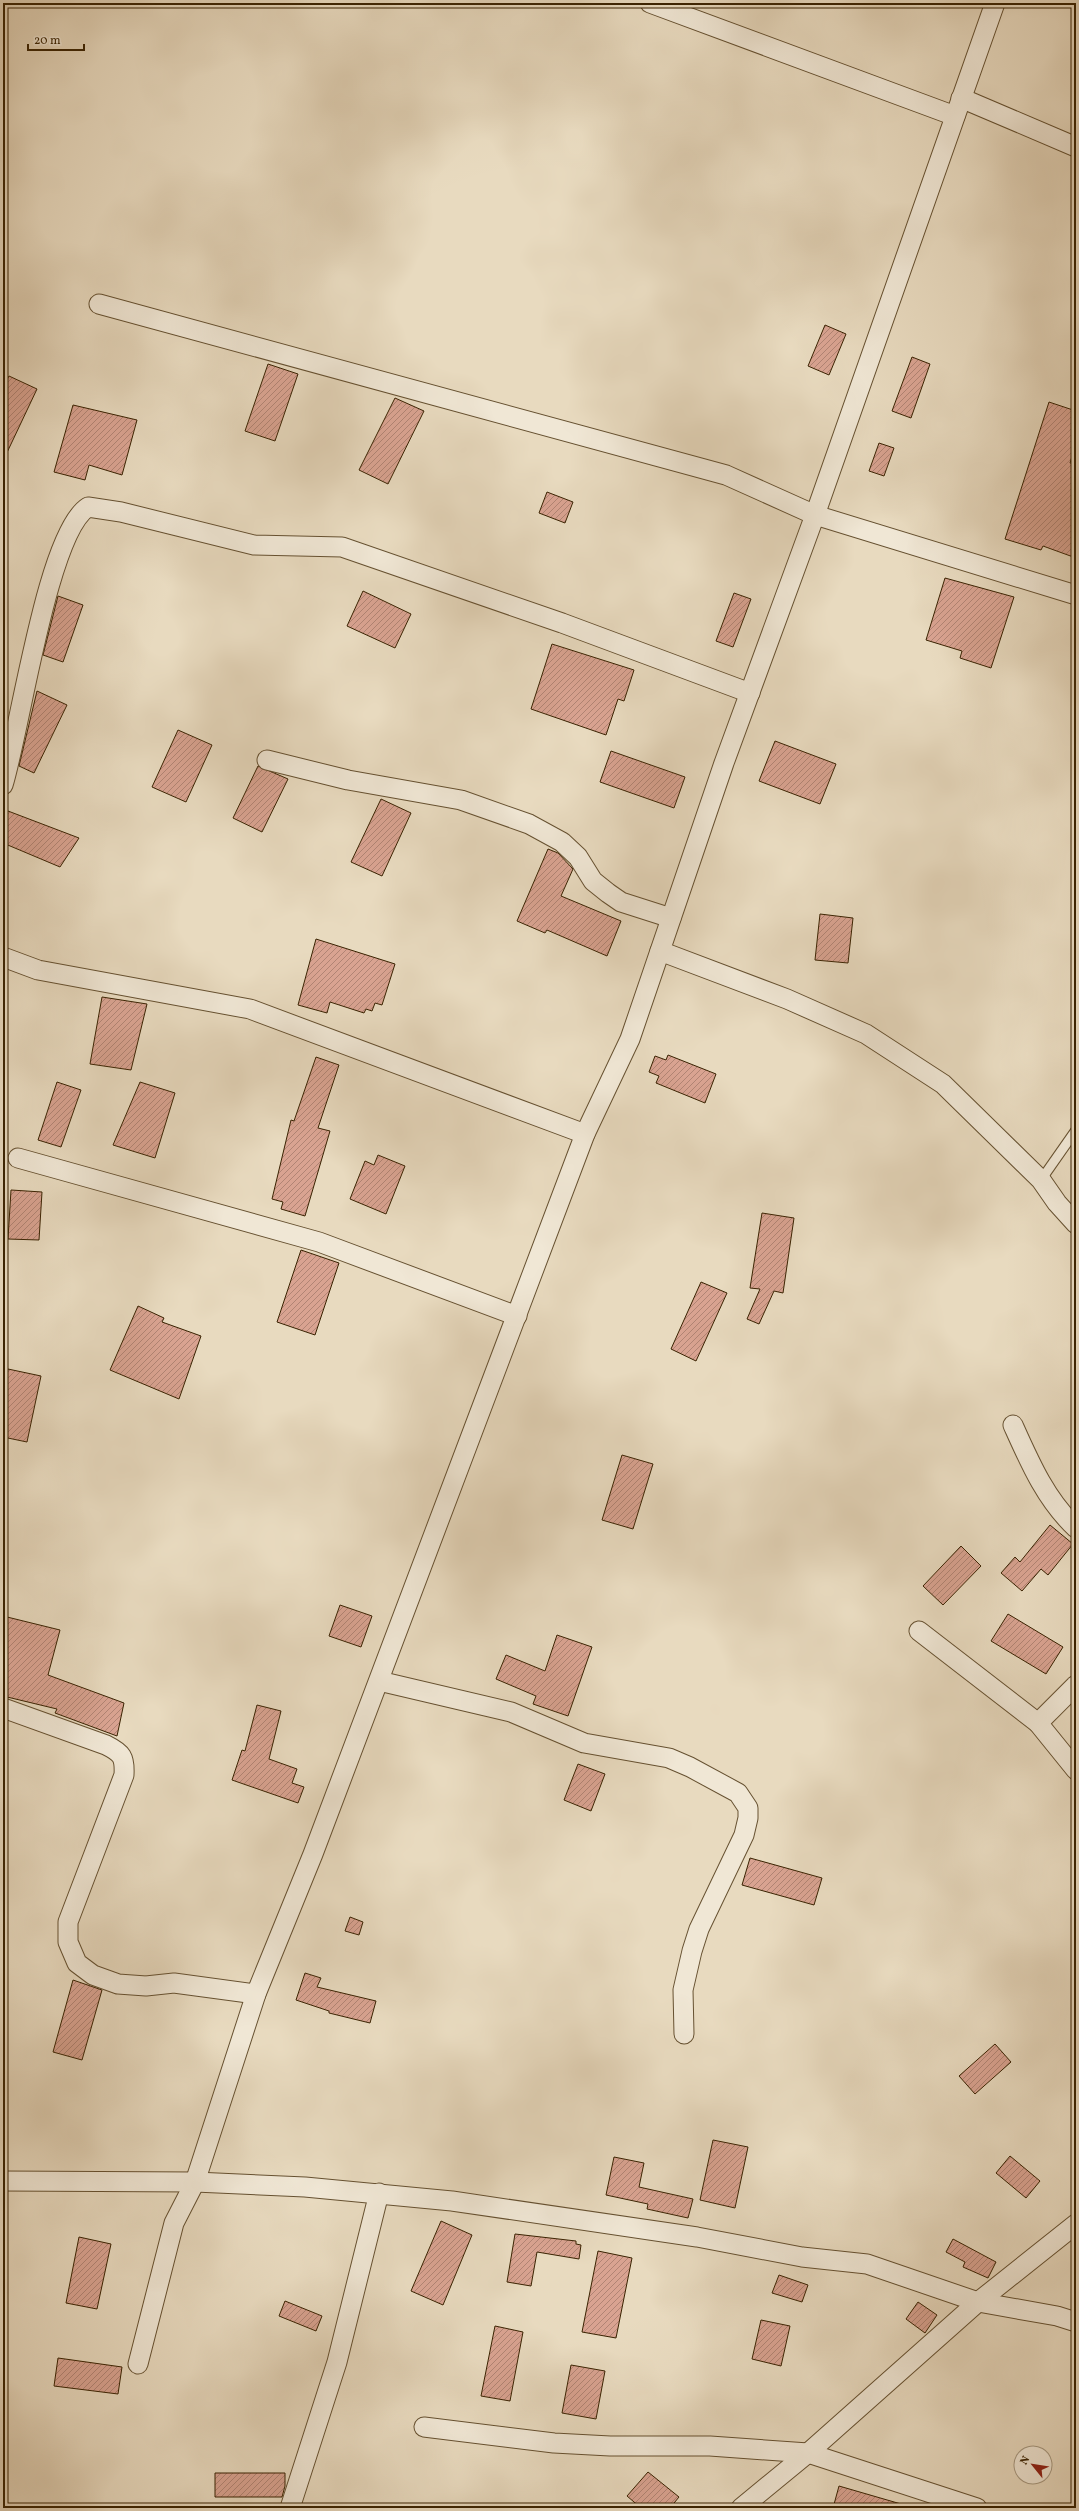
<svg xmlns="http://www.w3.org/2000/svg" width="1079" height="2511" font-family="Vollkorn,serif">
	<defs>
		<pattern id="building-hatch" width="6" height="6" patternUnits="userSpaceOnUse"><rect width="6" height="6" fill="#d9a391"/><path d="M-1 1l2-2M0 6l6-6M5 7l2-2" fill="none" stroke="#b18474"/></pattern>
	</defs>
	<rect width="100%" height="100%" fill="#e8dabf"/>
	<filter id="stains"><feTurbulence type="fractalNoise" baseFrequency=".005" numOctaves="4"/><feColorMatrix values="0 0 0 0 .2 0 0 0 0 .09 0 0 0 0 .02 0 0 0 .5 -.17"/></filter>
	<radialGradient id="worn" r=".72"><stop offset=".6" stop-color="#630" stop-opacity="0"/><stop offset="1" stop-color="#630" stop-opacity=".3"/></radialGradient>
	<g fill="url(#building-hatch)" stroke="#3a2302">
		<path d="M825,325L846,334L829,375L808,366Z"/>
		<path d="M912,357L930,364L911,418L892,411Z"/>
		<path d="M268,364L298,374L275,441L245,431Z"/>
		<path d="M9,376L37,389L3,461V387Z"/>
		<path d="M395,398L424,411L388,484L359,470Z"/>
		<path d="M1049,402L1076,411V443L1070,463L1076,464V558L1043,546L1041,550L1005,539Z"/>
		<path d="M73,405L137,420L122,475L89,465L85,480L54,472Z"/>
		<path d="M879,443L894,448L884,476L869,471Z"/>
		<path d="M547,492L573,502L565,523L539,513Z"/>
		<path d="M945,578L1014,597L991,668L960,658L962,651L926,640Z"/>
		<path d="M363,591L411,614L395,648L347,626Z"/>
		<path d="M734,593L751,599L733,647L716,641Z"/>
		<path d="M58,596L83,605L63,662L43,655Z"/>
		<path d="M552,644L634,670L624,701L618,699L606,735L531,709Z"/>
		<path d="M37,691L67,705L34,773L19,766Z"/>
		<path d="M178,730L212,745L186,802L152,787Z"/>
		<path d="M775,741L836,764L820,804L759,781Z"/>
		<path d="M611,751L685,777L674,808L600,782Z"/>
		<path d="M258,766L288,779L262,832L233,818Z"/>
		<path d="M381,799L411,813L382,876L351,862Z"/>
		<path d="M8,811L79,838L60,867L3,843V823Z"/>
		<path d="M548,849L558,853L573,869L561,896L621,921L607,956L547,930L545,933L517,921Z"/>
		<path d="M820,914L853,918L848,963L815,960Z"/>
		<path d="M316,939L395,964L382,1005L375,1003L372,1011L366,1009L364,1013L330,1002L327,1013L298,1005Z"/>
		<path d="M102,997L147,1004L131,1070L90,1064Z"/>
		<path d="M668,1055L716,1074L705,1103L656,1083L659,1076L649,1072L655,1056L666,1060Z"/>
		<path d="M316,1057L339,1065L318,1128L330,1131L305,1216L281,1209L283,1202L272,1199L291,1120L294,1121Z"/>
		<path d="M57,1082L81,1090L61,1147L38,1140Z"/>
		<path d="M140,1082L175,1093L155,1158L113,1145Z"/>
		<path d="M378,1155L405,1166L386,1214L350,1199L365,1161L374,1165Z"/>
		<path d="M11,1190L42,1192L39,1240L8,1239Z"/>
		<path d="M762,1213L794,1218L783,1293L774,1291L759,1324L747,1319L760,1289L750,1288Z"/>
		<path d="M301,1250L339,1263L315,1335L277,1322Z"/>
		<path d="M701,1282L727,1293L696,1361L671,1349Z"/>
		<path d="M138,1306L164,1318L162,1322L201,1336L179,1399L110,1370Z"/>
		<path d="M8,1369L41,1376L27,1442L3,1437V1393Z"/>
		<path d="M622,1455L653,1464L633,1529L602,1520Z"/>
		<path d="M1050,1525L1073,1544L1048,1575L1041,1569L1022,1591L1001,1573L1015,1557L1020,1562Z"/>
		<path d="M961,1546L981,1566L943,1605L923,1586Z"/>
		<path d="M340,1605L372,1616L361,1647L329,1636Z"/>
		<path d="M1008,1614L1063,1647L1046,1674L991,1641Z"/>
		<path d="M3,1616L60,1630L48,1675L124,1703L117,1736L55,1713L57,1709L3,1696Z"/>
		<path d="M557,1635L592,1647L568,1716L533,1704L536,1696L496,1679L506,1655L545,1671Z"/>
		<path d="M257,1705L281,1711L269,1759L297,1769L292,1783L304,1787L298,1803L232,1780L242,1750L245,1751Z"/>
		<path d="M578,1764L605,1774L591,1811L564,1800Z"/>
		<path d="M750,1858L822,1878L814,1905L742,1885Z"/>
		<path d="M350,1917L363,1922L359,1935L345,1931Z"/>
		<path d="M305,1973L321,1978L317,1987L376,2001L370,2023L329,2013V2011L296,2000Z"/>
		<path d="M73,1980L102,1990L82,2060L53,2052Z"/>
		<path d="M995,2044L1011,2062L975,2094L959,2076Z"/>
		<path d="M713,2140L748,2147L735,2208L700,2200Z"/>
		<path d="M1010,2156L1040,2181L1026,2198L996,2173Z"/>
		<path d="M614,2157L644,2163L639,2187L693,2199L688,2218L647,2209L648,2204L606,2195Z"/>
		<path d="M441,2221L472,2235L443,2305L411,2291Z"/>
		<path d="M515,2234L576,2241V2244L581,2245L579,2259L537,2252L531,2286L507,2282Z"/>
		<path d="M79,2237L111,2244L97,2309L66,2303Z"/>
		<path d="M953,2239L996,2262L988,2278L963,2267L965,2262L946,2252Z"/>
		<path d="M598,2251L632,2258L616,2338L582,2332Z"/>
		<path d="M779,2275L808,2285L802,2302L772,2293Z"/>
		<path d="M285,2301L322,2316L316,2331L279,2316Z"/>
		<path d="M918,2302L937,2315L925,2333L906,2319Z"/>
		<path d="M761,2320L790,2326L781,2366L752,2359Z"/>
		<path d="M495,2326L523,2332L510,2401L481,2396Z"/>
		<path d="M58,2358L122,2367L118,2394L54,2386Z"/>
		<path d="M571,2365L605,2371L596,2419L562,2413Z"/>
		<path d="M648,2472L679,2497L670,2508H641L627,2496Z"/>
		<path d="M215,2473H285V2486L282,2497H215Z"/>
		<path d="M839,2486L901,2504V2508H833Z"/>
	</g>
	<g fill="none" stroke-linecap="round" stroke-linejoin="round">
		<defs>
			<path id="lane" d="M1041,1180L1076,1130"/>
			<g id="street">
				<path d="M650,3L955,116"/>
				<path d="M961,98L1076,147"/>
				<path d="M99,304L726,475L815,515L1076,595"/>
				<path d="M267,760L348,780L461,800L529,824L562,842L578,857L593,881L608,893L621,902L671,918"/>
				<path d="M3,785C20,731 47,533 88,507L121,512L254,545L342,547L562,623L750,693"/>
				<path d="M660,951L787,999L866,1034L943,1084L1041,1180L1057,1203L1076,1224"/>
				<path d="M3,957L38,970L250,1009L585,1134"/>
				<path d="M18,1158L319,1242L517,1316"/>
				<path d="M1013,1425C1030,1463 1046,1500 1076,1528"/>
				<path d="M919,1631L1038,1723L1076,1770"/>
				<path d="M379,1681L511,1712L584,1743L669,1758L690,1767L738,1793L748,1808V1818L744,1835L699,1929L692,1951L683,1990L684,2034"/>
				<path d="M3,1708L106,1745C122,1753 125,1757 124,1775L68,1922V1942L77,1963L93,1975L118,1984L146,1986L174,1983L256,1994"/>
				<path d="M1038,1723L1076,1685"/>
				<path d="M3,2181L195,2182L305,2187L452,2201L697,2237L802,2257L867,2264L978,2302L1057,2316L1076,2322"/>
				<path d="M138,2364L174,2223L195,2182L256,1994L313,1854L585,1134L630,1039L724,763L815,515L995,3"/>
				<path d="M424,2427L554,2443L610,2446H710L808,2453L977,2508"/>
				<path d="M290,2508L337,2362L379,2193"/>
				<path d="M741,2508L808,2453L978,2302L1076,2224"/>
			</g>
		</defs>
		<use href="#lane" stroke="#665131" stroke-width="11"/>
		<use href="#street" stroke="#665131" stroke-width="21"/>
		<use href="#lane" stroke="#f0e7d5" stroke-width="9"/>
		<use href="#street" stroke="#f0e7d5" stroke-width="19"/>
	</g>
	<rect width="1079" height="2511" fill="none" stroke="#e8dabf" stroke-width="16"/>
	<rect x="4" y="4" width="1071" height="2503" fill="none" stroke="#3a2302" stroke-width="2"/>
	<rect x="8" y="8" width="1063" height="2495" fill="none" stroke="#3a2302"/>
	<g transform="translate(1033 2465) rotate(300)"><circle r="19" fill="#f0e7d5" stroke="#a79981"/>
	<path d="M0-3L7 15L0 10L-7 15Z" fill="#8f2418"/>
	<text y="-6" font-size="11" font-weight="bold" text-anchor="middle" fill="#3a2302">N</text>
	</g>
	<path d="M28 44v6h56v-6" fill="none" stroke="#3a2302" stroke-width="2"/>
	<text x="34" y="44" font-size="12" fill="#3a2302" stroke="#f0e7d5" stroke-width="3" paint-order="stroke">20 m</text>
	<rect width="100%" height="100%" filter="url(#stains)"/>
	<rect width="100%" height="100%" fill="url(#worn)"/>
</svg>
